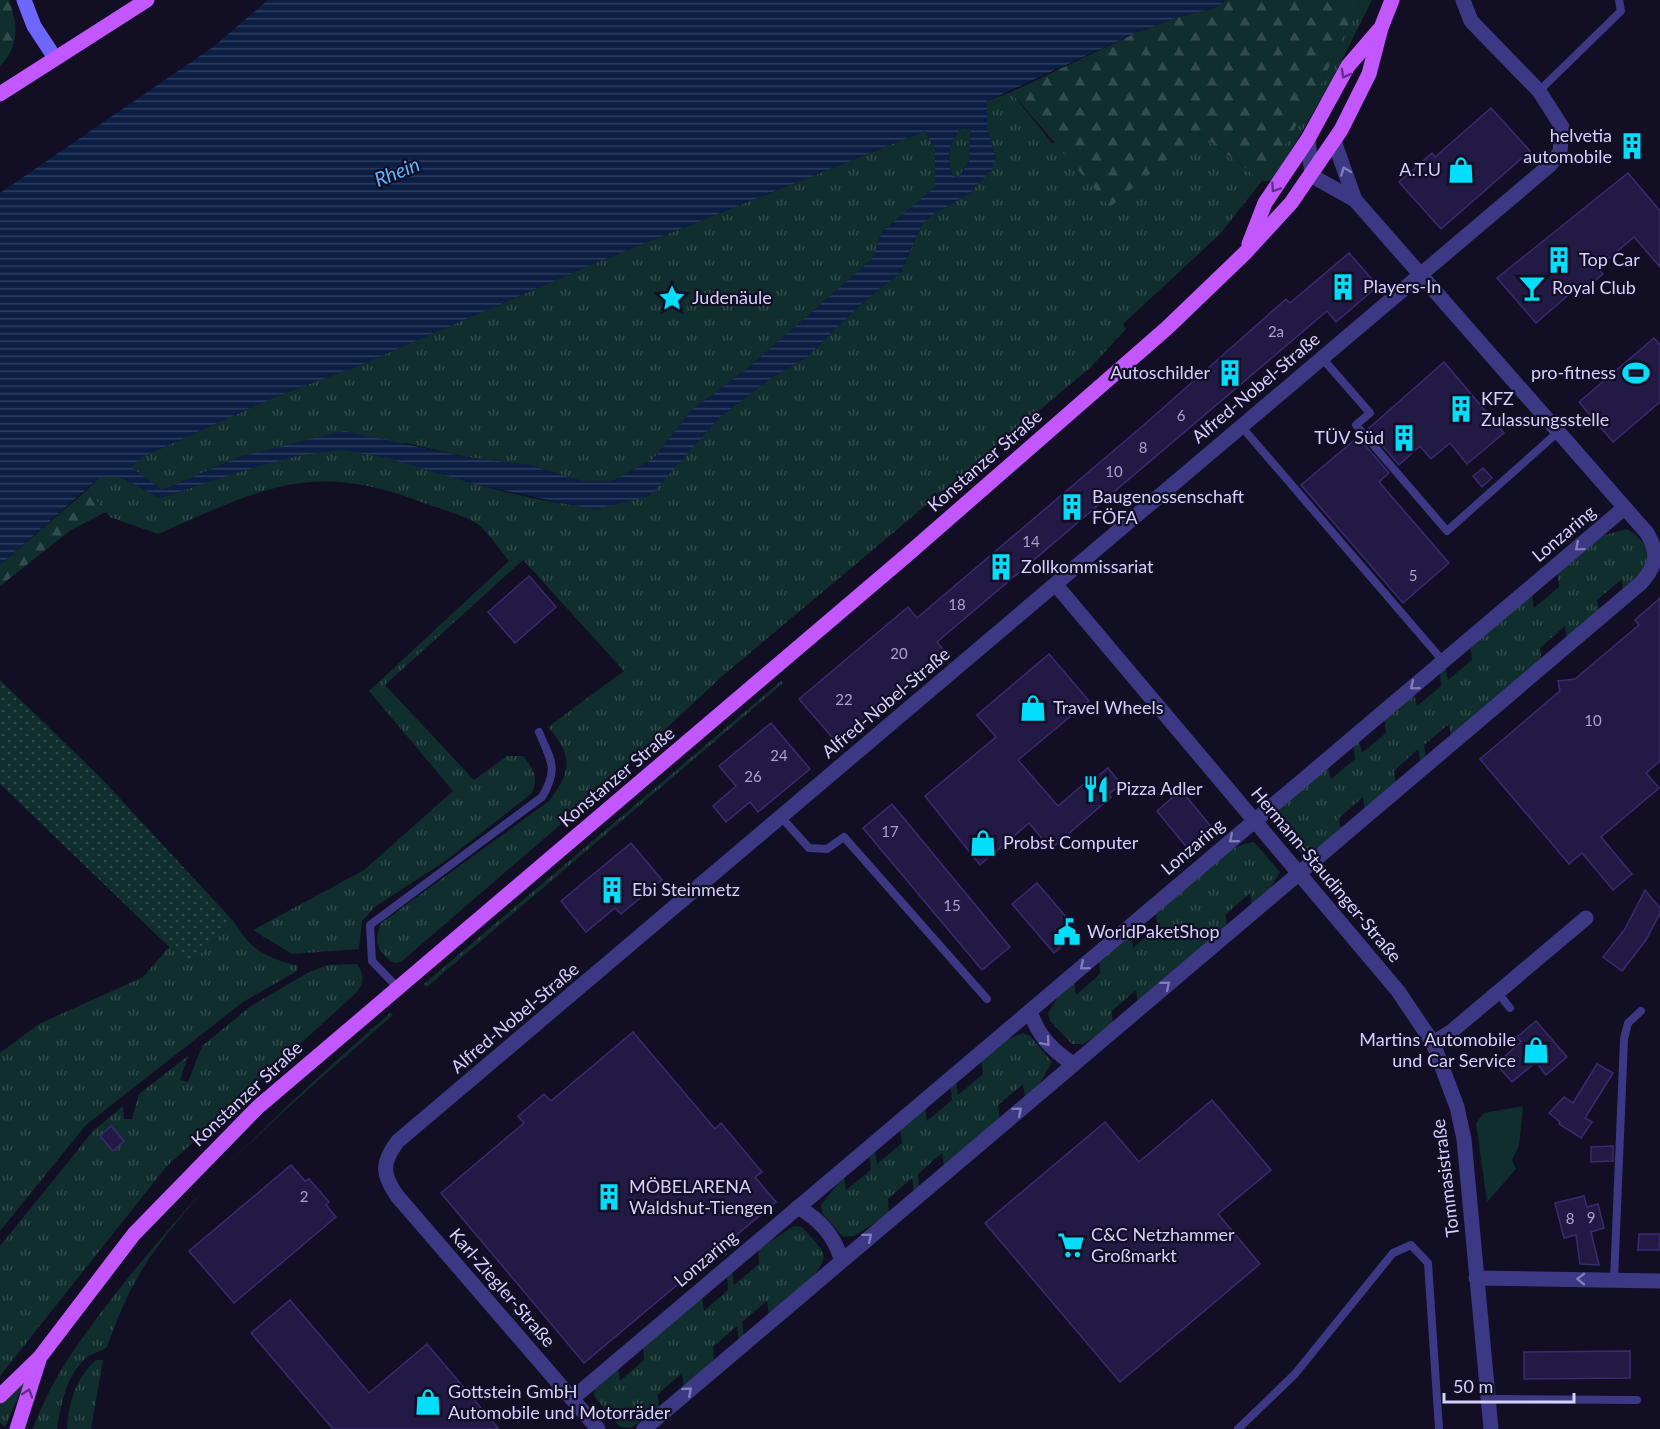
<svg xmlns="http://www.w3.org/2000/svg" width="1660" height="1429" font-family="Lato,sans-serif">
	<defs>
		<pattern id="grass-tufts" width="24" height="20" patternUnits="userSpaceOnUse" patternTransform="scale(1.5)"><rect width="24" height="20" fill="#102e2d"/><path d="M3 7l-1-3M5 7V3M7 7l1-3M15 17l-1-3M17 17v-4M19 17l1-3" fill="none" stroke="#324b4c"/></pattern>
		<pattern id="forest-firs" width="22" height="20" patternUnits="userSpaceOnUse" patternTransform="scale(1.5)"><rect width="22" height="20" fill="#102e2d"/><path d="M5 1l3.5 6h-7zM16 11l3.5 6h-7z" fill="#324b4c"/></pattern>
		<pattern id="garden-dots" width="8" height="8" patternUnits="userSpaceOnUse" patternTransform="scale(1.5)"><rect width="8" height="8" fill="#102e2d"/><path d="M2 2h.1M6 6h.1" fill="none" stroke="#324b4c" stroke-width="1.8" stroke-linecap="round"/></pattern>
		<pattern id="water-rules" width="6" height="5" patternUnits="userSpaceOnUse" patternTransform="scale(1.5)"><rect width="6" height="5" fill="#0b1f45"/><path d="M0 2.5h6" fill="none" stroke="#2e3e61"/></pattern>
	</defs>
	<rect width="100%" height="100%" fill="#120e24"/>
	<g fill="url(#grass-tufts)">
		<path d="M1360,0H1372L1331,82L1273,181H1262L1220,234L1123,324L1126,329L1091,367L727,672L589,800L401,962L394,963C377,952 373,941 381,923L549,801C572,771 573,755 548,727L624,671L523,560L385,685L474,780L507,756H523C533,768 540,779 531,794L444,862L376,906L362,921L359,949L292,954L253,930L364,870L453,791L369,691L509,561C500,550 491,536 480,526C469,516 436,508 421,502C311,459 259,490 158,534L110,517L87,490L100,477H120L160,498C207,483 298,446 345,450C388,453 431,471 472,483C512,495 555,503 597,509L706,433L720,417L770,379L807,357L862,303L901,272L922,224L932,215L970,193L990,170L996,159L987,129V101L1011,92L1052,143L1199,133L1262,181L1323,80Z"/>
		<path d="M962,128L971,129L969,161L959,177L952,176C947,157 948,142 962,128Z"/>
		<path d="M925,131L935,148V187L882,232L872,259L748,368L692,410L653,459L613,481H582L529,465L466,457L406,443L242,456L162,490L130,467L142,457L277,396L358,366L595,263Z"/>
		<path d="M1626,529C1641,536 1656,554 1644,572C1639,579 1630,586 1623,592L1622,579L1597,600L1600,614L1567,641L1565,626L1540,648L1542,661L1451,738L1449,724L1424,745L1426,759L1421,764L1418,749L1394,771L1396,784L1365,812L1363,797L1339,818L1341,832L1313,851L1303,855L1275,824L1278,811L1328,766L1331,779L1355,759L1353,744L1359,741L1362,753L1386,733L1384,718L1414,693L1417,706L1441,686L1440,671L1445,667L1448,680L1472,660L1470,645L1532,593L1534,608L1559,587L1557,572L1602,536Z"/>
		<path d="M781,681L783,683L427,987L424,984Z"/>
		<path d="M1254,842L1280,872L1269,890L1252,908L1250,893L1226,914L1227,929L1138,1004L1136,990L1112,1011L1113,1026L1083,1044H1072L1050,1021L1048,1013L1061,992L1074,981L1076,995L1100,974L1099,959L1131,933L1133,948L1157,927L1156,912C1181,890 1221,846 1254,842Z"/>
		<path d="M234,922C252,951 265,957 298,966L297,971L243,1002L86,1125L0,1231V1053L39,1024L143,977L170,946L188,965Z"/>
		<path d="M357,964C364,974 364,981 358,991L166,1167L0,1376V1246L93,1131L123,1106L124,1119H132L139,1094L188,1056L180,1080L188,1082L202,1046L251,1006L309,972L328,965Z"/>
		<path d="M390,1013L393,1015C314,1085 218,1163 156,1249C134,1278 119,1313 107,1347C101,1352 92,1353 86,1358C66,1375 61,1405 57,1429H33C53,1373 88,1329 124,1283C205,1181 293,1098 390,1013Z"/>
		<path d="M1023,1033L1030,1036L1052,1062L1040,1083L1025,1098L1023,1084L998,1105L1000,1120L944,1167L942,1153L918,1174L919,1189L914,1193L912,1178L888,1199L889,1214L854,1236L843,1237L822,1213L821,1205L844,1176L846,1190L871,1170L869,1154L875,1150L877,1164L902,1143L900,1128L925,1106L927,1121L952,1100L950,1085L956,1081L958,1095L983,1074L981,1059L1004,1041Z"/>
		<path d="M794,1226L802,1227C808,1235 819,1244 823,1253C830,1269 780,1306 769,1316L767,1301L742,1322L744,1337L739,1341L737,1326L713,1347L714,1362L684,1388L682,1373L658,1394L659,1409L631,1428L620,1427L594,1396L595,1387L618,1367L620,1381L644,1360L643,1345L702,1296L704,1311L728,1290L727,1275L732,1271L734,1285L759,1264L758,1249Z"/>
		<path d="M96,1360H103L91,1429H67C68,1404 76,1377 96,1360Z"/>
		<path d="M20,1381L24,1384L5,1427L0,1423V1405Z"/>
	</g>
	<g fill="url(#forest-firs)">
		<path d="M0,0H9C18,26 20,45 0,66Z"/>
		<path d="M1226,0H1360L1323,80L1264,180L1262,181L1199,133L1110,207L1011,92L1138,32L1175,18L1217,7Z"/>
		<path d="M87,490L106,512L71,530L0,586V565Z"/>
	</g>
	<path fill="#102e2d" d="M1523,1106L1519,1146L1512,1160L1516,1169L1487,1202L1476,1123L1484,1113Z"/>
	<path fill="url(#garden-dots)" d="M0,680L101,778L234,922L188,965L0,784Z"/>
	<path fill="url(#water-rules)" fill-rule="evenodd" d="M268,0H1226L1217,7L1175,18L1138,32L987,101V129L996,159L991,170L970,193L932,215L922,224L901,272L862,303L807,357L770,379L720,417L650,496L596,509L571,505L474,484L388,458L343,450L301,455L249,469L160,498L120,477H100L0,565V193L213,47ZM962,128L971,130L969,161L959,177L953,176C946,158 948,141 962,128ZM925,131L935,148V187L882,232L872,259L748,368L692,410L653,459L613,481H582L529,465L466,457L344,431L242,456L162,490L131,467L142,457L277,396L358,366L595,263Z"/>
	<g fill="#231945" stroke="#3a2b71" stroke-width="1.5">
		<path d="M1491,108L1530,151L1441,229L1399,182L1432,153L1435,157Z"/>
		<path d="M1633,135L1642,146L1631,156L1622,146Z"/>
		<path d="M1628,173L1660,211V267L1634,237L1598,268L1603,274L1578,295L1574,290L1536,323L1497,278Z"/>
		<path d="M1349,253L1378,286L1336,322L1327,311L937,642L946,653L838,744L799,699L908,607L917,618L1145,424L1286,299L1290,303Z"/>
		<path d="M1654,338L1660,345V402L1613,442L1579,402Z"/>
		<path d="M1444,362L1504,433L1467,464L1450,443L1431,459L1420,446L1399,465L1368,429Z"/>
		<path d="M1358,437L1389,473L1379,482L1449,563L1403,603L1301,485Z"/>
		<path d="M1483,468L1492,478L1482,487L1473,476Z"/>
		<path d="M529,576L556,607L515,643L488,612Z"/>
		<path d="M1660,598V761L1646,773L1659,788L1601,837L1632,874L1613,890L1582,853L1569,864L1480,759L1560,691L1558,681L1575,679L1639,625L1635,620Z"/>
		<path d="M1049,654L1089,701L1018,760L1058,806L1093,776L1095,778L1108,768L1121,784L1109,794L1111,797L1051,849L1029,823L980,865L925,796L996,737L977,715Z"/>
		<path d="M771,723L810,769L758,812L750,802L726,822L713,806L736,786L719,766Z"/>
		<path d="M1181,790L1213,829L1188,849L1157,811Z"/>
		<path d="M892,804L1010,947L982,970L863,828Z"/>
		<path d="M631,843L662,880L621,914L615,908L586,932L561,901Z"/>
		<path d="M1037,883L1079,932L1054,953L1012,904Z"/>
		<path d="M1645,890L1660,908V913L1646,940L1622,971L1603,957L1625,929Z"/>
		<path d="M1536,1021L1567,1057L1546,1075L1536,1062L1512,1082L1496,1064L1521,1042L1517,1037Z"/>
		<path d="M633,1032L715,1129L721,1123L762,1172L755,1177L776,1202L584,1363L441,1193L524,1123L518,1116L544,1094L551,1101Z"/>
		<path d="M1597,1064L1613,1073L1585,1118L1592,1122L1581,1138L1559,1124L1560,1122L1549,1113L1564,1097L1573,1103Z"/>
		<path d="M1212,1100L1271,1170L1218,1214L1260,1264L1120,1382L985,1223L1105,1122L1139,1162Z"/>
		<path d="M111,1126L124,1141L113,1151L100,1136Z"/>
		<path d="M1613,1146V1161L1591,1162V1147Z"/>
		<path d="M291,1165L305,1181L309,1179L329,1202L326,1205L336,1217L234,1303L189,1251Z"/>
		<path d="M1584,1196L1587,1207L1598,1204L1604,1228L1591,1232L1599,1265L1580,1264L1576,1235L1564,1238L1555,1203Z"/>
		<path d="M1639,1234H1660L1659,1250H1638Z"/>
		<path d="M290,1300L369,1393L427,1344L499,1429H333L251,1333Z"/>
		<path d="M1630,1351V1378L1524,1379V1352Z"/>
	</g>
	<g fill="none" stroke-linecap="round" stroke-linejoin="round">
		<g stroke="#3c3883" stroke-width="8">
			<path d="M1539,91L1621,11L1619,0"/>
			<path d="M1322,358L1370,413L1356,425L1447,531L1558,432"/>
			<path d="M1241,426L1443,661"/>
			<path d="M781,817L809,848L827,849L844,837L987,999"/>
			<path d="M398,988L372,961L370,925L542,797C559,768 551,761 539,732"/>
			<path d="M1498,993L1510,1008"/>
			<path d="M1614,1279L1624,1039L1628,1023L1641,1011"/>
			<path d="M1488,1399L1637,1400"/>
			<path d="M1238,1429L1295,1374L1393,1253L1411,1245L1428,1263L1439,1429"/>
		</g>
		<g stroke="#3c3883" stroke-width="15">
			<path d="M1334,141L1355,200"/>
			<path d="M1056,585L1398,991L1433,1043L1452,1031L1586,918"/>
			<path d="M1030,1011C1038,1036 1052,1050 1073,1064"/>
			<path d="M1433,1043L1457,1107L1464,1139L1491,1429"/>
			<path d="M798,1207C820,1220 834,1235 841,1259"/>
			<path d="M1476,1278L1660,1281"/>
			<path d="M573,1398L1623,509"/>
			<path d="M598,1429L398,1197C382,1175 381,1163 398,1141L1550,165L1560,152L1562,127L1539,91L1471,21L1463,0"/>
			<path d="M644,1429L1641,583C1657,565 1659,554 1647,533L1355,200L1312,176L1308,139"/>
		</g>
		<path stroke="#6d67ff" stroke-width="15" d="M24,0L34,26L55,58"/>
		<g stroke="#c357ff" stroke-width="15">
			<path d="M0,94L147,0"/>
			<path d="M1249,244L1265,203L1308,139L1348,66L1379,30"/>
			<path d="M0,1396L40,1357L134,1234L258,1107L907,555L1167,328L1246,252L1291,203L1341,130L1369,74L1381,28L1392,0"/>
			<path d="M17,1429L39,1360"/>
		</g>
	</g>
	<defs><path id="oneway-chevron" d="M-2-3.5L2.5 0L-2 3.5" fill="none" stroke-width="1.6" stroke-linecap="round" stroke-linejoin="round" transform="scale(1.5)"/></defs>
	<g stroke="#622f87">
		<use href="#oneway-chevron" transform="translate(1345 74) rotate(119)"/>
		<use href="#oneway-chevron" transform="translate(1275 188) rotate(124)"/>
		<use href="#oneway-chevron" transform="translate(28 1393) rotate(-72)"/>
	</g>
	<g stroke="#817cbb">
		<use href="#oneway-chevron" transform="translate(1345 171) rotate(-110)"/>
		<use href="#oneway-chevron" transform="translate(1579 547) rotate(140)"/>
		<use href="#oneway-chevron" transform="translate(1414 686) rotate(140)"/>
		<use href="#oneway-chevron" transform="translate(1233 839) rotate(140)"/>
		<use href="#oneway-chevron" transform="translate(1084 966) rotate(140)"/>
		<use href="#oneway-chevron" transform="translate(1166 985) rotate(-40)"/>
		<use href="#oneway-chevron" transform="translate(1046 1042) rotate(49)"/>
		<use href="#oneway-chevron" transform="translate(1018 1111) rotate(-40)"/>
		<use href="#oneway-chevron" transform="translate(868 1237) rotate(-40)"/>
		<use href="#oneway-chevron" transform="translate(1581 1279) rotate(-179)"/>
		<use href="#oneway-chevron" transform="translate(688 1391) rotate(-41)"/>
	</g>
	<defs>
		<symbol id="building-bare" viewBox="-9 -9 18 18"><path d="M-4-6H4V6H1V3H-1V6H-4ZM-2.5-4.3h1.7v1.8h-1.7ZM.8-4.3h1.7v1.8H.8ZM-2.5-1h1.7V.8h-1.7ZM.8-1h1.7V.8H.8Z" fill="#00defb" stroke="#120e24" stroke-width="2.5" paint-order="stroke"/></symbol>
		<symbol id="shop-bare" viewBox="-9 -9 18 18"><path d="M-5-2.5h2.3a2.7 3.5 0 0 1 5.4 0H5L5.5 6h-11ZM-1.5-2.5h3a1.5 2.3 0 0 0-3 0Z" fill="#00defb" stroke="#120e24" stroke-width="2.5" paint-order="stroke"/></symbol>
		<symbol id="bar-bare" viewBox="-9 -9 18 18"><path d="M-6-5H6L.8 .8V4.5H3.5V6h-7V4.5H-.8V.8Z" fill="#00defb" stroke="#120e24" stroke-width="2.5" paint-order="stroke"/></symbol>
		<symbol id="sight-bare" viewBox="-9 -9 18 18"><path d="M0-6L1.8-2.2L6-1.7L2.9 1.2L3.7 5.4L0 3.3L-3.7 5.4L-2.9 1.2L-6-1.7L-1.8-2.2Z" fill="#00defb" stroke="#120e24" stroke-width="2.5" paint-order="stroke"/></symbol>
		<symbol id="stadium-bare" viewBox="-9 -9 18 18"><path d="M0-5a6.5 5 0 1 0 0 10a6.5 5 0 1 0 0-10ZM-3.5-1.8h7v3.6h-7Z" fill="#00defb" stroke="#120e24" stroke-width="2.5" paint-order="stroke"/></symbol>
		<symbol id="restaurant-bare" viewBox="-9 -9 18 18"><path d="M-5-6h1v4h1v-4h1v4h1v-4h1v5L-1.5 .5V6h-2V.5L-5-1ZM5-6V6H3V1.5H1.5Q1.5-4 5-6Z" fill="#00defb" stroke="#120e24" stroke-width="2.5" paint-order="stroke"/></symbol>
		<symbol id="civic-bare" viewBox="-9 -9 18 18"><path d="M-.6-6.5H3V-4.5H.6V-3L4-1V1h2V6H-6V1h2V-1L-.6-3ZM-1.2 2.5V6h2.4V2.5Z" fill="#00defb" stroke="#120e24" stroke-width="2.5" paint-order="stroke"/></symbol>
		<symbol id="supermarket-bare" viewBox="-9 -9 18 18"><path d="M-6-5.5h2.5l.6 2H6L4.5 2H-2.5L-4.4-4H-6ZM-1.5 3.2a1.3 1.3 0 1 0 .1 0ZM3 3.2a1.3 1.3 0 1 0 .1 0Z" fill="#00defb" stroke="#120e24" stroke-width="2.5" paint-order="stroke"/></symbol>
	</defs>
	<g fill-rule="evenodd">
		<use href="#building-bare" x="1613" y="127" width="38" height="38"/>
		<use href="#shop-bare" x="1442" y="151" width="38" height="38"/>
		<use href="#building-bare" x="1540" y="241" width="38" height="38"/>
		<use href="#building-bare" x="1324" y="268" width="38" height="38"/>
		<use href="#bar-bare" x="1513" y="269" width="38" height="38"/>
		<use href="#sight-bare" x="653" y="279" width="38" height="38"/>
		<use href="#building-bare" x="1211" y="354" width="38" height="38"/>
		<use href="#stadium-bare" x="1617" y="354" width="38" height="38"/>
		<use href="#building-bare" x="1442" y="390" width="38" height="38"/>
		<use href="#building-bare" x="1385" y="419" width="38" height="38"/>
		<use href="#building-bare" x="1053" y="488" width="38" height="38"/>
		<use href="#building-bare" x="982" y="548" width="38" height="38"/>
		<use href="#shop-bare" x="1014" y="689" width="38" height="38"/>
		<use href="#restaurant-bare" x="1077" y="770" width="38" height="38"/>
		<use href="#shop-bare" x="964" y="824" width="38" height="38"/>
		<use href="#building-bare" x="593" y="871" width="38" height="38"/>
		<use href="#civic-bare" x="1048" y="913" width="38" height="38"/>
		<use href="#shop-bare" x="1517" y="1031" width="38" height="38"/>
		<use href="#building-bare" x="590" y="1178" width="38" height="38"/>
		<use href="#supermarket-bare" x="1052" y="1226" width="38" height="38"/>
		<use href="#shop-bare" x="409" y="1383" width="38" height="38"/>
	</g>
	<g text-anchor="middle" stroke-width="4.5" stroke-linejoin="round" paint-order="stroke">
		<g font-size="15" fill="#a9a2d0">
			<text x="1276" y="337">2a</text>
			<text x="1181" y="421">6</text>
			<text x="1143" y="453">8</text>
			<text x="1114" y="477">10</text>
			<text x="1031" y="547">14</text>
			<text x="1413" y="581">5</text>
			<text x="957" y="610">18</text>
			<text x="899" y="659">20</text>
			<text x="844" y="705">22</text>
			<text x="1593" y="726">10</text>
			<text x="779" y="761">24</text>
			<text x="753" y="782">26</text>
			<text x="890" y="837">17</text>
			<text x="952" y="911">15</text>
			<text x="304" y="1202">2</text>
			<text x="1591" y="1223">9</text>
			<text x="1570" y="1224">8</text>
		</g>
		<g font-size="18" fill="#d6d0ff" stroke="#120e24" text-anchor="start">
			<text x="1612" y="142" text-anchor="end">helvetia<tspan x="1612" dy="21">automobile</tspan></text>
			<text x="1441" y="176" text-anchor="end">A.T.U</text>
			<text x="1579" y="266">Top Car</text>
			<text x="1363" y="293">Players-In</text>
			<text x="1552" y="294">Royal Club</text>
			<text x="692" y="304">Judenäule</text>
			<text x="1210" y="379" text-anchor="end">Autoschilder</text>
			<text x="1616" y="379" text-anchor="end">pro-fitness</text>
			<text x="1481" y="405">KFZ<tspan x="1481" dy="21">Zulassungsstelle</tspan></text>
			<text x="1384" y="444" text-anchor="end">TÜV Süd</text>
			<text x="1092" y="503">Baugenossenschaft<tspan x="1092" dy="21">FÖFA</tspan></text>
			<text x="1021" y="573">Zollkommissariat</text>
			<text x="1053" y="714">Travel Wheels</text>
			<text x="1116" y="795">Pizza Adler</text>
			<text x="1003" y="849">Probst Computer</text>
			<text x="632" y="896">Ebi Steinmetz</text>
			<text x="1087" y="938">WorldPaketShop</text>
			<text x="1516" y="1046" text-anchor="end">Martins Automobile<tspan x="1516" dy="21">und Car Service</tspan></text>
			<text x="629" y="1193">MÖBELARENA<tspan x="629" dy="21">Waldshut-Tiengen</tspan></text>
			<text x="1091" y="1241">C&amp;C Netzhammer<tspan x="1091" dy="21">Großmarkt</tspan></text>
			<text x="448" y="1398">Gottstein GmbH<tspan x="448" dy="21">Automobile und Motorräder</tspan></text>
		</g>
		<g font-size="18" fill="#d6d0ff" stroke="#120e24">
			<text transform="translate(1256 388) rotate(-40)" y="6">Alfred-Nobel-Straße</text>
			<text transform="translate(985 461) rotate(-41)" y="6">Konstanzer Straße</text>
			<text transform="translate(1564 534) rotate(-40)" y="6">Lonzaring</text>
			<text transform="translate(886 703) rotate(-40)" y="6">Alfred-Nobel-Straße</text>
			<text transform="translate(617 777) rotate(-40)" y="6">Konstanzer Straße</text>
			<text transform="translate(1193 847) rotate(-40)" y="6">Lonzaring</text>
			<text transform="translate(1326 875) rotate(50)" y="6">Hermann-Staudinger-Straße</text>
			<text transform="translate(515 1018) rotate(-40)" y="6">Alfred-Nobel-Straße</text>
			<text transform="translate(247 1094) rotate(-43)" y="6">Konstanzer Straße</text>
			<text transform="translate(1446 1178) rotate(-97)" y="6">Tommasistraße</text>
			<text transform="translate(706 1259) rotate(-40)" y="6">Lonzaring</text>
			<text transform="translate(502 1288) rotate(49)" y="6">Karl-Ziegler-Straße</text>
		</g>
		<g font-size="20" font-style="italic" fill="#5eb2ff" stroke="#120e24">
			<text transform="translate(397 172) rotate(-22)" y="7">Rhein</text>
		</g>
	</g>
	<path d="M1444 1393v9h130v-9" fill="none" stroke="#d6d0ff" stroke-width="3"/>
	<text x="1453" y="1393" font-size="18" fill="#d6d0ff" stroke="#120e24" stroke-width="4.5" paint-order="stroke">50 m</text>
</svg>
